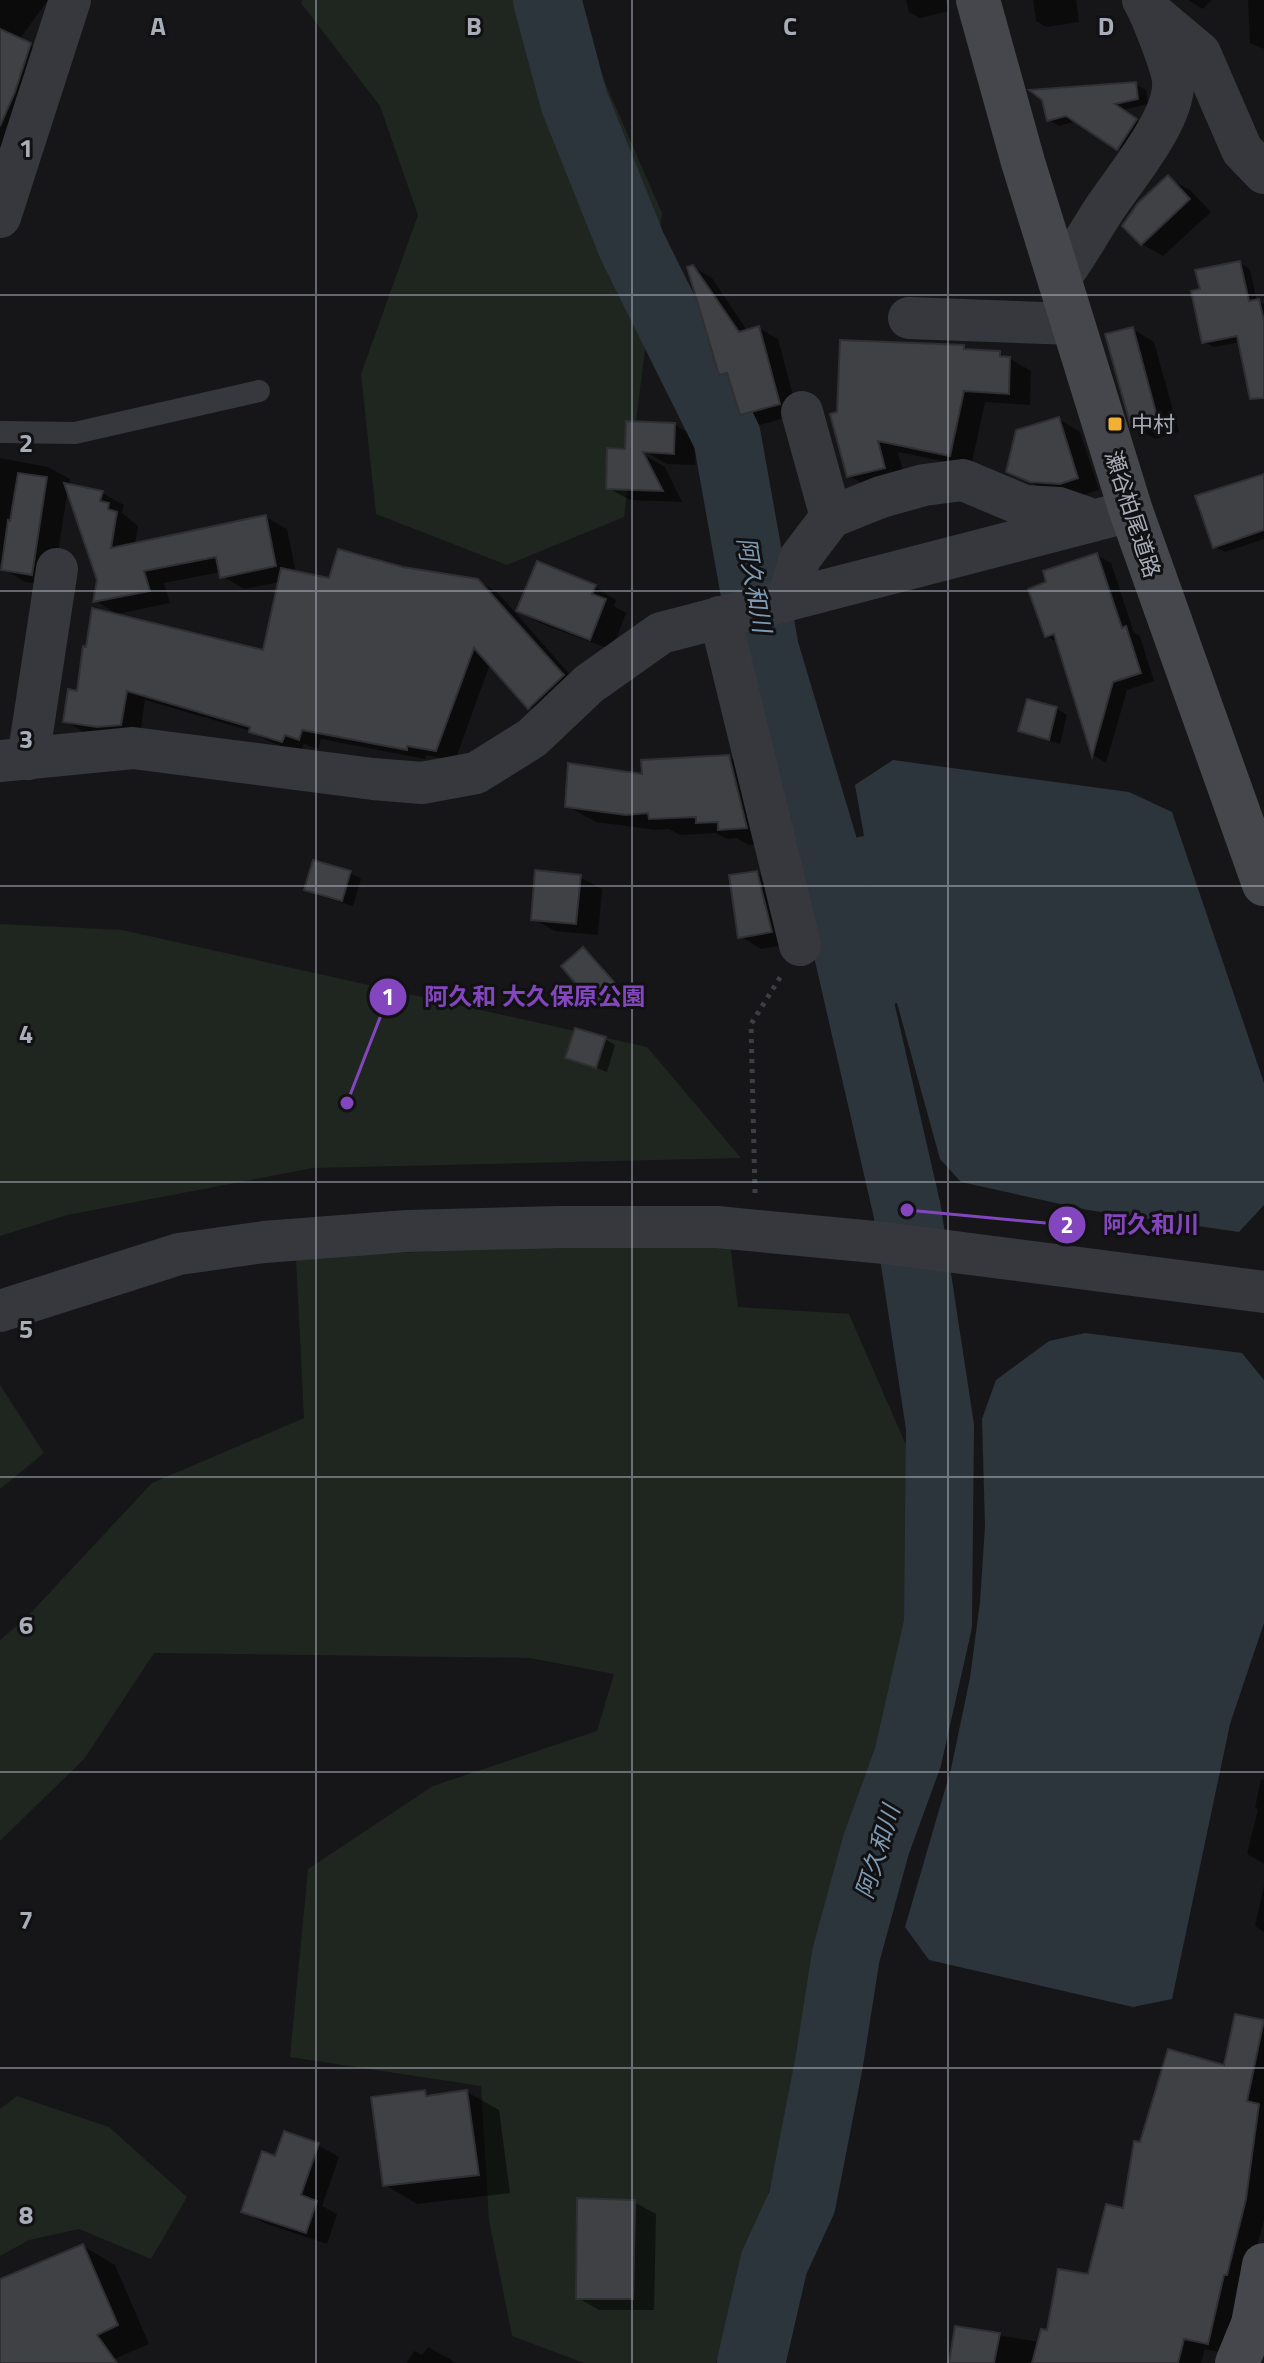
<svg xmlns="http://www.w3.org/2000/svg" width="1264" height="2363" font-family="'Titillium Web','Noto Sans JP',sans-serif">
	<rect width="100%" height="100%" fill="#161618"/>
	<g fill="#1e261f">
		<path d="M302,0H569L662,213L624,517L507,565L376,514L361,374L418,215L380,106L301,3Z"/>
		<path d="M0,924L122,930L647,1047L741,1158L313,1168L67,1215L0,1236Z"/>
		<path d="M729,1236L738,1307L849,1314L906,1445L912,1600L851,1860L731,2344L715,2363H584L512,2336L489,2220L481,2086L290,2057L308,1869L433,1786L597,1731L614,1674L530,1658L154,1653L85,1758L0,1841V1640L25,1619L152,1483L304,1418L296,1258Z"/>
		<path d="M0,1385L44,1453L0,1489Z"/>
		<path d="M17,2096L109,2127L187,2197L151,2259L79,2229L29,2240L0,2256V2109Z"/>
	</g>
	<g fill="#2c353c">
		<path d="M893,760L1129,792L1172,812L1264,1083V1205L1239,1232L1088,1210L961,1182L940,1159L897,1003L863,1014L823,844L864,836L855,785Z"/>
		<path d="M1085,1333L1242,1353L1264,1380V1623L1230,1724L1172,1999L1133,2007L929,1960L905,1927L951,1769L970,1678L980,1602L985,1526L982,1419L996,1380L1049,1341Z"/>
	</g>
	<g fill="#0007">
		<path d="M0,0H48L19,40L52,57L0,202Z"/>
		<path d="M906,0H946L949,11L920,18L909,12Z"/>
		<path d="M1033,0H1076L1079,22L1046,27L1036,21Z"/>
		<path d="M1188,0H1212L1203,9Z"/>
		<path d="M1248,0H1264V49L1250,43Z"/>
		<path d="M1135,84L1146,90L1148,104L1122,110L1146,126L1128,154L1077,121L1059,126L1049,120Z"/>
		<path d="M1168,178L1190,190L1211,212L1163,256L1142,244Z"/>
		<path d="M1240,263L1250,269L1257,301L1264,304V396L1240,342L1214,347L1204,342L1202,291Z"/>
		<path d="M693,267L712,278L748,332L759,328L778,339L798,414L760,425L741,414L731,380L721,374Z"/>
		<path d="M1133,329L1154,342L1179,432L1155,439L1133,426Z"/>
		<path d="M964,347L972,352L1000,353L1031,371L1030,405L985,402L971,467L898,452L905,479L871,488L849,476L833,415Z"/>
		<path d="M1059,419L1080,432L1099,490L1083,495L1054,494L1008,471Z"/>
		<path d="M675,425L696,437L695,465L667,464L646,452V456L665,467L682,502L630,500L608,488L626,451Z"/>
		<path d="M0,458L48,467L70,479L69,486L102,493L124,505L122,513L138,526L135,545L266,517L287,529L296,573L331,581L403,569L478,581L497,592L581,687L548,718L530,707L490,664L455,761L426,755L425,759L321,739L318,749L304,744L301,752L270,742L251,731L145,700L140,735L84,732L65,721L79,693L265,653L280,582L244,589L222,576L221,572L164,583L170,603L117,614L96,601L99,580L68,488L53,586L25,582L3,569L4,563H0Z"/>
		<path d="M1264,476V539L1225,552L1214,546Z"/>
		<path d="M1097,555L1111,563L1134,633L1140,636L1154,681L1127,690L1106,763L1093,755L1059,643L1046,636L1049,584Z"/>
		<path d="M595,587L616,600L614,606L626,613L612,650L540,623L519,610Z"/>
		<path d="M1029,701L1057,709L1067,715L1060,744L1031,736L1020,730Z"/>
		<path d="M728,757L757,773L775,844L749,845L736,838L727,839L716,833L680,835L669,829L656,830L596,822L567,806L645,776Z"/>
		<path d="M350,873L361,879L353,906L317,895L307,889Z"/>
		<path d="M757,873L779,886L793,944L761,949L740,936Z"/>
		<path d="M580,877L602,889L598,935L555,931L533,919Z"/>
		<path d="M583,950L593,956L626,992L606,1009L596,1003Z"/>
		<path d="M605,1039L615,1045L607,1072L568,1057Z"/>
		<path d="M1261,1779L1264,1780V1864L1247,1854L1258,1809L1255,1808Z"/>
		<path d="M1264,1885V1932L1255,1926Z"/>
		<path d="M1236,2016L1264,2022V2220L1229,2354L1205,2349L1201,2363H951L956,2328L1039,2342L1049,2333L1089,2277L1124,2211L1141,2144L1226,2068Z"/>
		<path d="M424,2092L432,2097L467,2092L499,2110L510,2193L417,2204L385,2185Z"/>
		<path d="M318,2145L339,2157L322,2206L337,2214L327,2244L264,2223L244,2211L277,2158Z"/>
		<path d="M634,2202L656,2214L654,2310H599L578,2298Z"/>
		<path d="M83,2246L115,2265L149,2344L105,2363H0V2282Z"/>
		<path d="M428,2347L450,2359L455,2363H406L414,2351L422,2355Z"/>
	</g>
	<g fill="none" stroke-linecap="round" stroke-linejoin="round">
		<path stroke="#2c353c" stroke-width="68" d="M547,0L574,101L632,246L727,437L765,650L823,844L907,1210L940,1427L938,1624L908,1757L876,1845L846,1955L829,2063L802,2202L774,2263L751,2363"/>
	</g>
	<g fill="#404145" stroke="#303034" stroke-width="2">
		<path d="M0,29L31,43L15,92L0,126Z"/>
		<path d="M1136,82L1138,99L1115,104L1137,119L1117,150L1066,116L1047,121L1042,100L1029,90Z"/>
		<path d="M1168,175L1190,199L1141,245L1122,226L1138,203Z"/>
		<path d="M1240,261L1249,301L1259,299L1264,321V398L1250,399L1237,336L1202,343L1191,291L1200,289L1195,270Z"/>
		<path d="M693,265L739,332L759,326L780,404L740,415L727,373L719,375L687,267Z"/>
		<path d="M1133,327L1158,420L1131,427L1105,334Z"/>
		<path d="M840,340L964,345V349L1000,351V356L1010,357L1009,394L964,391L950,456L878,441L885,468L847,477L830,414L837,412Z"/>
		<path d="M1059,417L1078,478L1060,484L1030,482L1006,472L1016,430Z"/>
		<path d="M626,421L675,423L674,454L643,452L663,491L606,489L607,448L625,449Z"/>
		<path d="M18,473L47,477L32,575L1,570L8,520L10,521Z"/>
		<path d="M1264,474V530L1213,548L1195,496Z"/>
		<path d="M64,483L103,491L100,501L109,503L108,509L117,512L111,548L266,515L276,566L220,578L216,557L144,571L150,591L93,602L97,580Z"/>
		<path d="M338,549L403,567L478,579L564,675L528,709L474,648L436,751L407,746V750L302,730L299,740L285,735L282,742L249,732L250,727L127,691L121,725L97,727L63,722L68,689L77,691L83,646L86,647L92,608L263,650L281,568L329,578Z"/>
		<path d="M1097,553L1122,628L1126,626L1141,673L1113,682L1092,757L1054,634L1045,637L1028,589L1046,582L1043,571Z"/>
		<path d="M537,561L596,585L592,594L606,599L590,640L516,611Z"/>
		<path d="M1027,699L1057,707L1049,740L1018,731Z"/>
		<path d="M729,755L747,828L718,830V822L696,823V817L649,819L648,813L626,815L565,807L568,763L642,774L641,760Z"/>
		<path d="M313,860L351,871L342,901L304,890Z"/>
		<path d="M535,870L581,875L576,924L531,920Z"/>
		<path d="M757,871L772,932L738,938L729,875Z"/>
		<path d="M583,947L617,985L594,1005L561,966Z"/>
		<path d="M575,1028L606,1037L596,1068L565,1058Z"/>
		<path d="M1235,2014L1264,2020L1247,2101L1259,2104L1246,2199L1227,2275H1224L1208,2344L1184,2339L1178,2363H1032L1041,2329L1047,2330L1058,2269L1088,2274L1106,2204L1123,2208L1134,2141L1140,2142L1168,2049L1224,2065Z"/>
		<path d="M425,2090L426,2096L467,2090L479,2175L383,2186L371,2097Z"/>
		<path d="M284,2131L319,2143L301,2195L317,2201L306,2233L241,2212L262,2151L275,2156Z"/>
		<path d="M577,2198L635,2200L633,2299H576Z"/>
		<path d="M83,2244L118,2325L97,2335L117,2363H0V2279Z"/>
		<path d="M955,2326L1000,2333L994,2363H949Z"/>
	</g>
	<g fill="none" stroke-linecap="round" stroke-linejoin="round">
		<path stroke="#3d3f44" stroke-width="5" stroke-dasharray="4 6" stroke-linecap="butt" d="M755,1193L751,1024L781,976"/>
		<path stroke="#37383d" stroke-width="22" d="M0,432L75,433L259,391"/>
		<g stroke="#37383d" stroke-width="42">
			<path d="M1151,12L1200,53L1242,150L1264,173"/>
			<path d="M0,217L70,0"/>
			<path d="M1059,279C1076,257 1088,234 1103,211C1123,180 1176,119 1173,81C1172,67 1151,13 1143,0"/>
			<path d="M909,318L1073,324"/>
			<path d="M802,412L831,517"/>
			<path d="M788,600L800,558L831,517L881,497L924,485L963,480L1025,506L1059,508L1085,517"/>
			<path d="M720,617L800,945"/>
			<path d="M28,759L57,569"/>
			<path d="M0,761L133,748L373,779L422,783L476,773L532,738L589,684L661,633L1131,511"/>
			<path d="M0,1311L179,1254L264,1242L407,1231L561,1227H717L885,1243L1264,1292"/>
		</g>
		<g stroke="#45474d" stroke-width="44">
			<path d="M978,0L1023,162L1131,511L1264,884"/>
			<path d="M1237,2363L1253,2324L1264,2265"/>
		</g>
	</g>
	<path fill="none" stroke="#a8adb8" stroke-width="2" stroke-opacity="0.55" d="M316,0V2363M632,0V2363M948,0V2363M0,295H1264M0,591H1264M0,886H1264M0,1182H1264M0,1477H1264M0,1772H1264M0,2068H1264"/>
	<rect fill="#f2b134" stroke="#111113" stroke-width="3" x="1107" y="416" width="16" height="16" rx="4"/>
	<g text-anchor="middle" stroke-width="6" stroke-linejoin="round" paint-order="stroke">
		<g font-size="22" fill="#a8adb8" stroke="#111113" text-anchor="start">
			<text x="1131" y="432">中村</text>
		</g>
		<g font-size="22" fill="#a8adb8" stroke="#111113">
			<text transform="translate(1133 514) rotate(72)" y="8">瀬谷柏尾道路</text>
		</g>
		<g font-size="24" font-style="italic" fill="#7f9bb3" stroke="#111113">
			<text transform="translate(754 585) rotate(80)" y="8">阿久和川</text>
			<text transform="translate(878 1852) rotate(-73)" y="8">阿久和川</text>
		</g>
	</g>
	<g font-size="26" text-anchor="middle" font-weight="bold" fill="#a8adb8" stroke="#111113" stroke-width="6" stroke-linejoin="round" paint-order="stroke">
		<text x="158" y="35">A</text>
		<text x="474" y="35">B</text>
		<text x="790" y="35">C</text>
		<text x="1106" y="35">D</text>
		<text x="26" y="157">1</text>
		<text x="26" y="452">2</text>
		<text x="26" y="748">3</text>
		<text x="26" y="1043">4</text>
		<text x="26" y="1338">5</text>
		<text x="26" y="1634">6</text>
		<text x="26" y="1929">7</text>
		<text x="26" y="2224">8</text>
	</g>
	<path fill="none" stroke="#8446be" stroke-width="3" d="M347 1103L388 997M907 1210L1067 1225"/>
	<g fill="#8446be" stroke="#111113" stroke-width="3">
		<circle cx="347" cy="1103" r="8"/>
		<circle cx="907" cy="1210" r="8"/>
		<circle cx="388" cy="997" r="20"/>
		<circle cx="1067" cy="1225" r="20"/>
	</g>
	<g font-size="24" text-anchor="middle" font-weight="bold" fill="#fff">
		<text x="388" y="1005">1</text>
		<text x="1067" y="1233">2</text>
	</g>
	<g font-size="24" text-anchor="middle" font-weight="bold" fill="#8446be" stroke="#111113" stroke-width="6" stroke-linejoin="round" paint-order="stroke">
		<text x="535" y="1005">阿久和 大久保原公園</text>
		<text x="1151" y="1233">阿久和川</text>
	</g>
</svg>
